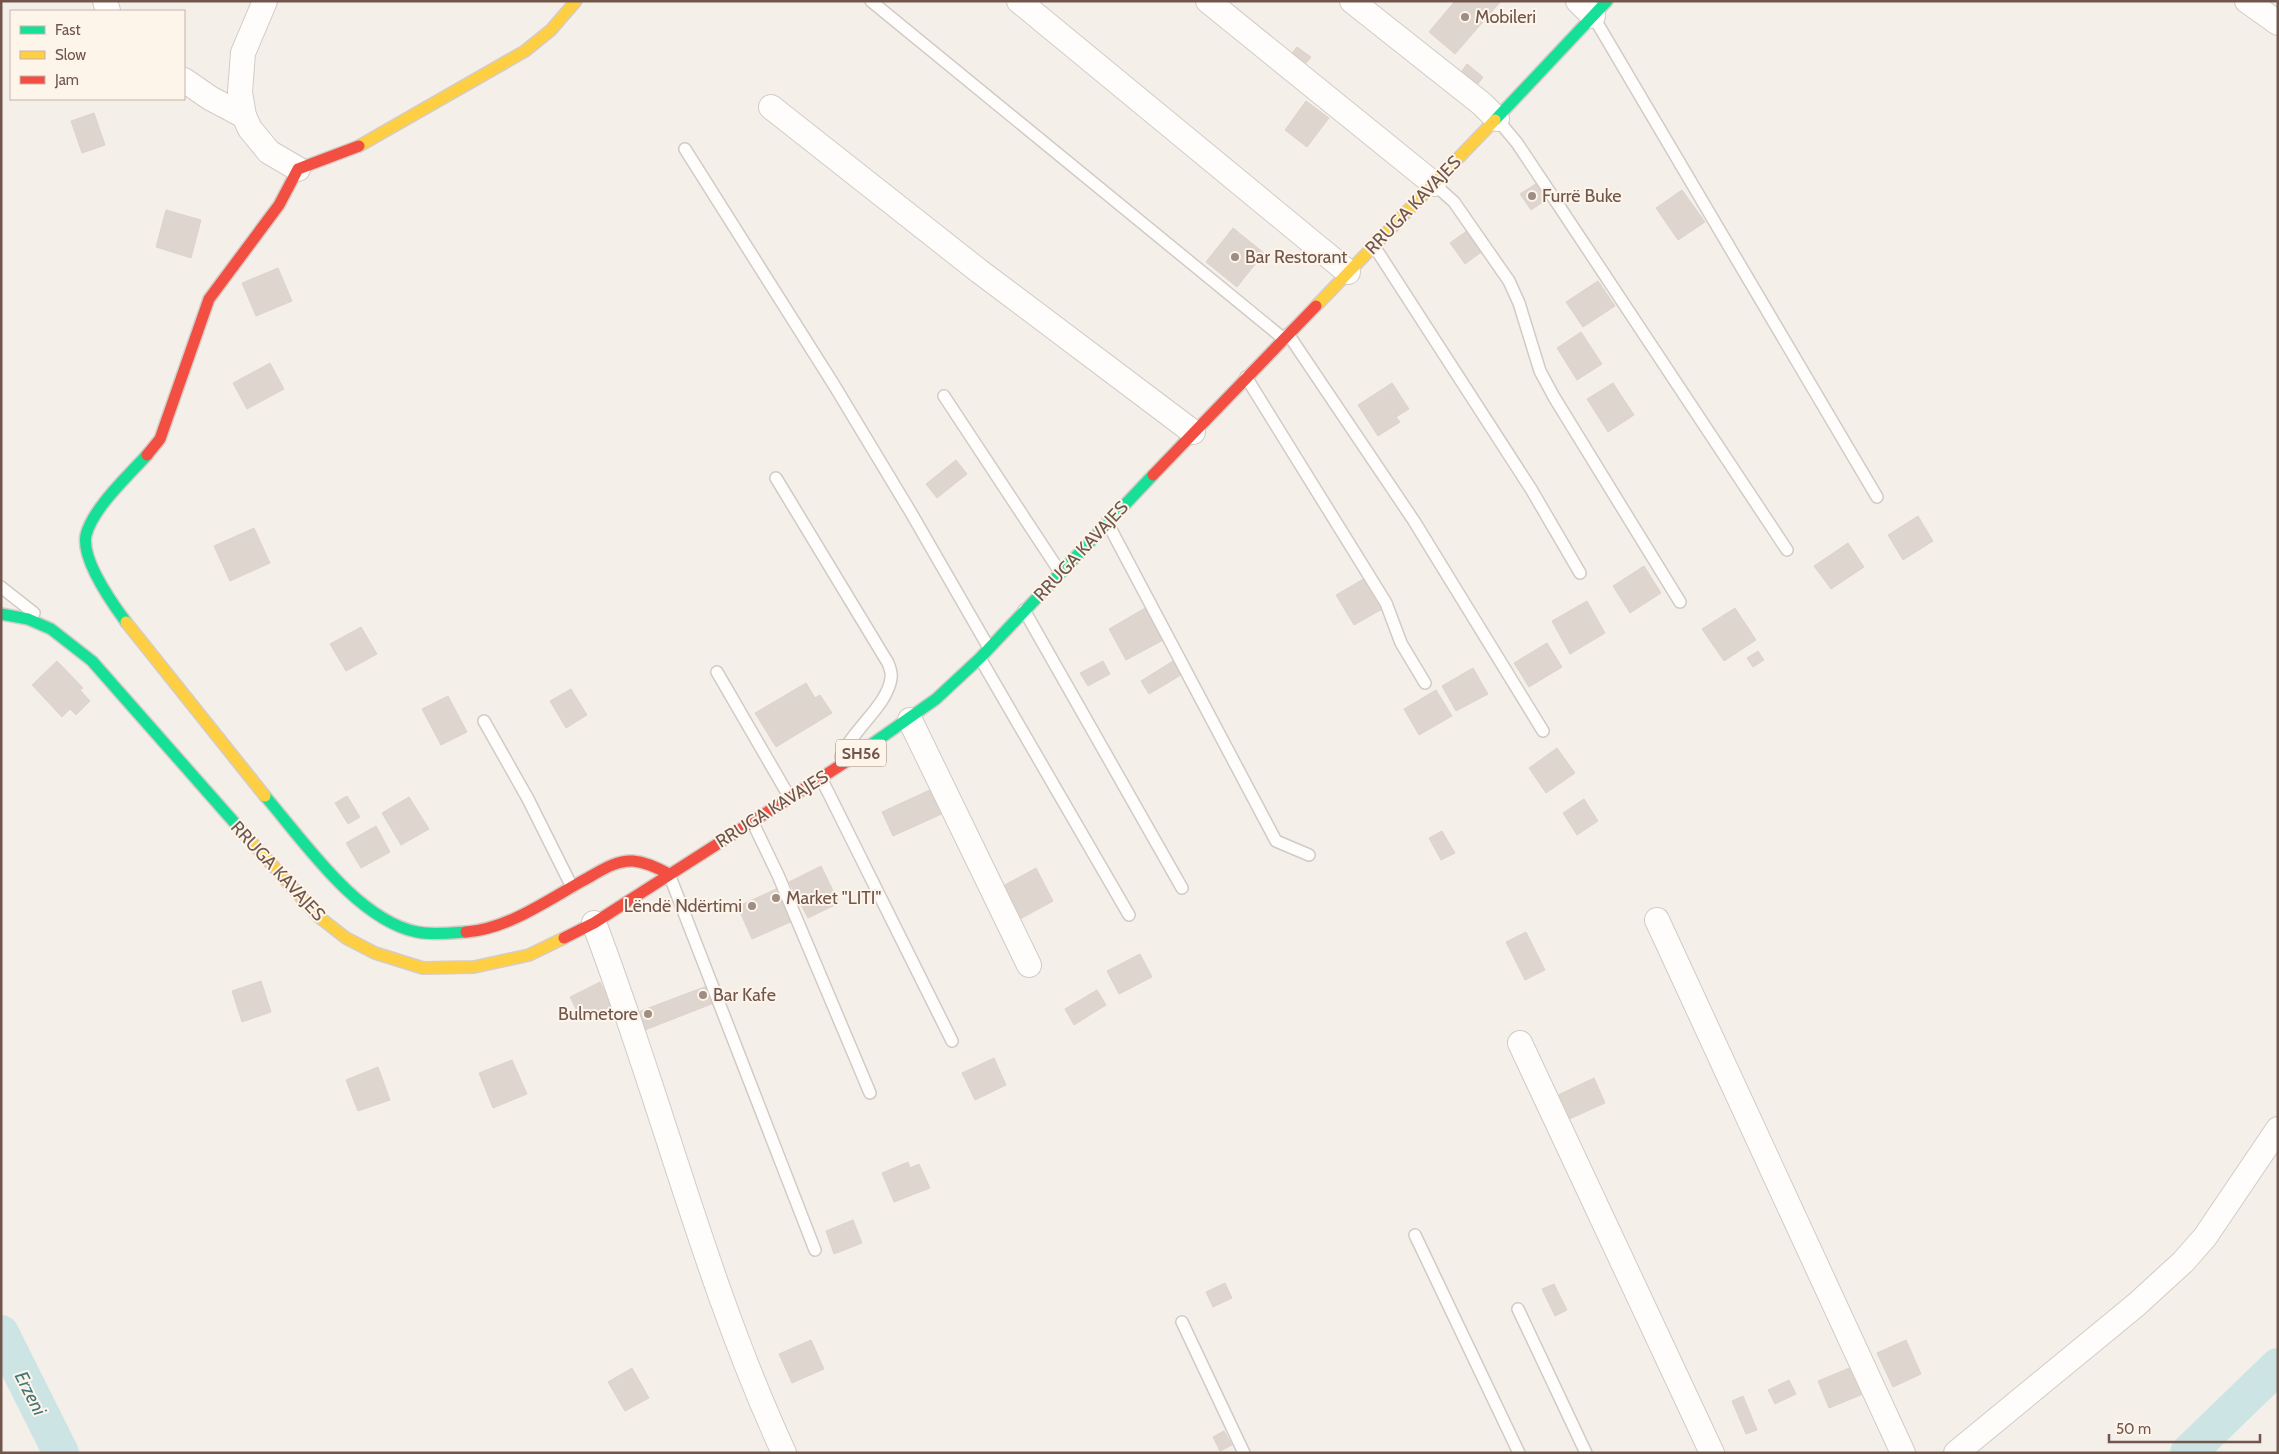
<svg xmlns="http://www.w3.org/2000/svg" width="2279" height="1454" font-family="Cabin,sans-serif">
	<rect width="100%" height="100%" fill="#f5efe9"/>
	<g fill="none" stroke-linecap="round" stroke-linejoin="round">
		<g stroke="#cce4e4" stroke-width="36">
			<path d="M1,1333L61,1453"/>
			<path d="M2188,1453L2278,1366"/>
		</g>
	</g>
	<g fill="#ded5cf" stroke="#ded2cc">
		<path d="M1455,1H1501L1455,54L1429,32Z"/>
		<path d="M1297,47L1311,57L1303,67L1289,57Z"/>
		<path d="M1467,64L1483,77L1475,88L1459,75Z"/>
		<path d="M1306,101L1329,118L1307,147L1285,130Z"/>
		<path d="M94,113L105,145L82,153L71,121Z"/>
		<path d="M1537,183L1547,199L1531,210L1520,194Z"/>
		<path d="M1682,190L1705,222L1678,240L1656,208Z"/>
		<path d="M166,210L201,220L191,258L156,247Z"/>
		<path d="M1233,228L1264,253L1237,287L1206,262Z"/>
		<path d="M1468,230L1483,251L1465,264L1450,243Z"/>
		<path d="M278,268L292,301L256,316L242,283Z"/>
		<path d="M1598,281L1615,306L1583,327L1566,302Z"/>
		<path d="M1581,332L1602,364L1577,380L1557,348Z"/>
		<path d="M270,363L284,389L247,409L233,383Z"/>
		<path d="M1392,383L1409,409L1396,417L1400,422L1378,436L1358,405Z"/>
		<path d="M1613,383L1634,415L1608,432L1587,399Z"/>
		<path d="M956,460L967,474L937,498L926,484Z"/>
		<path d="M1918,516L1933,541L1903,560L1888,535Z"/>
		<path d="M254,528L270,563L230,581L214,546Z"/>
		<path d="M1848,543L1864,567L1831,589L1814,566Z"/>
		<path d="M1644,566L1661,593L1630,613L1613,586Z"/>
		<path d="M1365,578L1384,608L1354,625L1336,595Z"/>
		<path d="M1587,601L1605,633L1570,654L1552,621Z"/>
		<path d="M1147,607L1165,639L1126,660L1109,629Z"/>
		<path d="M1735,608L1756,640L1724,661L1702,629Z"/>
		<path d="M361,627L377,654L346,671L330,644Z"/>
		<path d="M1547,643L1562,667L1529,687L1514,663Z"/>
		<path d="M1758,651L1764,660L1753,667L1747,658Z"/>
		<path d="M57,661L83,688L80,690L90,701L76,715L70,709L62,717L32,685Z"/>
		<path d="M1103,661L1110,674L1088,686L1080,673Z"/>
		<path d="M1173,661L1181,675L1149,694L1141,681Z"/>
		<path d="M1473,668L1488,694L1456,711L1442,686Z"/>
		<path d="M806,683L815,698L820,695L832,713L776,747L755,713Z"/>
		<path d="M571,689L587,715L566,728L550,701Z"/>
		<path d="M1436,690L1452,716L1419,735L1404,709Z"/>
		<path d="M448,696L467,732L441,745L422,709Z"/>
		<path d="M1557,748L1575,773L1546,793L1529,768Z"/>
		<path d="M934,788L946,812L893,836L882,812Z"/>
		<path d="M347,796L360,817L348,824L335,803Z"/>
		<path d="M409,797L429,829L401,845L382,813Z"/>
		<path d="M1584,799L1598,821L1577,835L1563,813Z"/>
		<path d="M376,826L390,852L361,868L346,843Z"/>
		<path d="M1442,831L1455,853L1441,860L1429,838Z"/>
		<path d="M821,866L839,903L808,918L789,882Z"/>
		<path d="M1036,868L1053,901L1020,919L1003,886Z"/>
		<path d="M776,889L781,900L785,898L795,920L752,939L740,912L744,911L741,905Z"/>
		<path d="M1526,932L1545,970L1525,980L1506,942Z"/>
		<path d="M1140,954L1152,977L1119,994L1107,971Z"/>
		<path d="M261,981L271,1012L242,1022L232,991Z"/>
		<path d="M600,982L612,1006L582,1021L570,997Z"/>
		<path d="M707,986L714,1003L645,1030L638,1012Z"/>
		<path d="M1097,990L1106,1005L1074,1025L1065,1009Z"/>
		<path d="M994,1058L1006,1085L975,1100L962,1073Z"/>
		<path d="M512,1060L527,1094L493,1108L479,1073Z"/>
		<path d="M378,1067L390,1100L358,1111L346,1080Z"/>
		<path d="M1594,1078L1605,1103L1565,1121L1554,1097Z"/>
		<path d="M908,1162L910,1168L919,1164L930,1188L894,1202L882,1173Z"/>
		<path d="M853,1220L862,1243L834,1254L826,1231Z"/>
		<path d="M1225,1283L1232,1298L1213,1307L1206,1292Z"/>
		<path d="M1554,1284L1567,1310L1555,1316L1542,1289Z"/>
		<path d="M811,1340L824,1369L792,1383L779,1354Z"/>
		<path d="M1906,1340L1921,1374L1893,1387L1877,1353Z"/>
		<path d="M1852,1367L1863,1394L1829,1408L1818,1381Z"/>
		<path d="M632,1368L649,1398L625,1411L608,1382Z"/>
		<path d="M1789,1380L1796,1394L1775,1404L1768,1390Z"/>
		<path d="M1743,1396L1757,1430L1746,1434L1732,1401Z"/>
		<path d="M1224,1431L1232,1445L1220,1451L1213,1437Z"/>
	</g>
	<g fill="none" stroke-linecap="round" stroke-linejoin="round">
		<defs>
			<g id="lane">
				<path d="M871,1L1284,339"/>
				<path d="M1593,16L1877,497"/>
				<path d="M1497,119L1517,143L1561,209L1787,550"/>
				<path d="M685,149L834,385L910,511L989,648"/>
				<path d="M1434,184L1454,202L1509,281L1519,303L1540,371L1554,397L1680,602"/>
				<path d="M1374,246L1531,489L1580,573"/>
				<path d="M1288,334L1414,521L1543,731"/>
				<path d="M1246,377L1386,603L1401,643L1425,683"/>
				<path d="M944,396L1060,572"/>
				<path d="M776,478L888,663C890,668 892,674 891,678C888,705 852,730 841,757"/>
				<path d="M1107,522L1276,841L1309,855"/>
				<path d="M1,587L34,613"/>
				<path d="M1024,610L1182,888"/>
				<path d="M980,658L1129,915"/>
				<path d="M717,672L790,798"/>
				<path d="M484,721L528,799L572,887"/>
				<path d="M821,778L952,1041"/>
				<path d="M752,821L778,875L870,1093"/>
				<path d="M669,874L815,1250"/>
				<path d="M1415,1235L1519,1453"/>
				<path d="M1518,1309L1586,1453"/>
				<path d="M1182,1322L1244,1453"/>
			</g>
			<g id="street">
				<path d="M105,1L108,11"/>
				<path d="M265,1L243,53L240,92L244,116L250,129L269,152L298,169"/>
				<path d="M1019,1L1348,272"/>
				<path d="M1208,1L1434,184"/>
				<path d="M1352,1L1482,104L1497,119"/>
				<path d="M1578,1L1593,16"/>
				<path d="M2247,1L2278,23"/>
				<path d="M184,80L210,98L244,116"/>
				<path d="M771,107L979,271L1193,432"/>
				<path d="M910,720L1029,965"/>
				<path d="M1657,920L1903,1453"/>
				<path d="M594,923C661,1098 705,1282 784,1453"/>
				<path d="M1520,1043L1712,1453"/>
				<path d="M1956,1453L2136,1305L2183,1262L2205,1237L2278,1129"/>
			</g>
			<g id="fast">
				<path d="M1495,120L1607,1"/>
				<path d="M1,614L28,619L51,629L92,661L248,838"/>
				<path d="M126,622C112,603 81,559 86,535C93,508 128,476 147,455"/>
				<path d="M855,756L936,699L980,658L1153,475"/>
				<path d="M265,796C303,840 357,920 417,932C433,935 450,933 466,932"/>
			</g>
			<g id="slow">
				<path d="M359,146L525,51L551,30L576,1"/>
				<path d="M1316,306L1495,120"/>
				<path d="M126,622L265,796"/>
				<path d="M248,838L319,917L346,938L375,953L423,968L474,967L529,955L564,938"/>
			</g>
			<g id="jam">
				<path d="M147,455L160,439L209,299L279,205L298,169L359,146"/>
				<path d="M1153,475L1316,306"/>
				<path d="M466,932C508,929 548,900 584,880C599,872 615,860 633,861C646,862 658,868 669,874"/>
				<path d="M564,938L594,923L855,756"/>
			</g>
		</defs>
		<use href="#lane" stroke="#d2cbc5" stroke-width="14"/>
		<use href="#street" stroke="#d2cbc5" stroke-width="26"/>
		<use href="#fast" stroke="#d4ccc6" stroke-width="14"/>
		<use href="#slow" stroke="#d4ccc6" stroke-width="14"/>
		<use href="#jam" stroke="#d4ccc6" stroke-width="14"/>
		<use href="#lane" stroke="#fefdfc" stroke-width="11"/>
		<use href="#street" stroke="#fefdfc" stroke-width="24"/>
		<use href="#fast" stroke="#16e098" stroke-width="11"/>
		<use href="#slow" stroke="#ffcf43" stroke-width="11"/>
		<use href="#jam" stroke="#f24e42" stroke-width="11"/>
	</g>
	<g fill="#9f8c83" stroke="#fdf4ea" stroke-width="2">
		<circle cx="1465" cy="17" r="5"/>
		<circle cx="1532" cy="196" r="5"/>
		<circle cx="1235" cy="257" r="5"/>
		<circle cx="776" cy="898" r="5"/>
		<circle cx="752" cy="906" r="5"/>
		<circle cx="703" cy="995" r="5"/>
		<circle cx="648" cy="1014" r="5"/>
	</g>
	<g text-anchor="middle" stroke-width="4" stroke-linejoin="round" paint-order="stroke">
		<rect fill="#fdf4ea" stroke="#9b857b" stroke-width="1" x="836" y="739.5" width="50" height="27" rx="4"/>
		<g font-size="16" font-weight="bold" fill="#71564c">
			<text x="861" y="759">SH56</text>
		</g>
		<g font-size="18" fill="#71564c" stroke="#fdf4ea" text-anchor="start">
			<text x="1475" y="23">Mobileri</text>
			<text x="1542" y="202">Furrë Buke</text>
			<text x="1245" y="263">Bar Restorant</text>
			<text x="786" y="904">Market "LITI"</text>
			<text x="742" y="912" text-anchor="end">Lëndë Ndërtimi</text>
			<text x="713" y="1001">Bar Kafe</text>
			<text x="638" y="1020" text-anchor="end">Bulmetore</text>
		</g>
		<g font-size="18" fill="#71564c" stroke="#fdf4ea">
			<text transform="translate(1413 205) rotate(-46)" y="6">RRUGA KAVAJES</text>
			<text transform="translate(1081 551) rotate(-47)" y="6">RRUGA KAVAJES</text>
			<text transform="translate(772 809) rotate(-32)" y="6">RRUGA KAVAJES</text>
			<text transform="translate(278 871) rotate(47)" y="6">RRUGA KAVAJES</text>
		</g>
		<g font-size="19" font-style="italic" fill="#44777b" stroke="#fdf4ea">
			<text transform="translate(31 1393) rotate(63)" y="7">Erzeni</text>
		</g>
	</g>
	<rect width="2279" height="1454" fill="none" stroke="#71564c" stroke-width="5"/>
	<rect x="10" y="10" width="175" height="90" fill="#fdf4ea" stroke="#c5b5ab"/>
	<rect x="20" y="26" width="25" height="8" fill="#16e098" stroke="#c5b5ab"/>
	<text x="55" y="35" font-size="15" fill="#71564c">Fast</text>
	<rect x="20" y="51" width="25" height="8" fill="#ffcf43" stroke="#c5b5ab"/>
	<text x="55" y="60" font-size="15" fill="#71564c">Slow</text>
	<rect x="20" y="76" width="25" height="8" fill="#f24e42" stroke="#c5b5ab"/>
	<text x="55" y="85" font-size="15" fill="#71564c">Jam</text>
	<path d="M2109 1434v8h151v-8" fill="none" stroke="#71564c" stroke-width="2.5"/>
	<text x="2116" y="1434" font-size="15" fill="#71564c" stroke="#fdf4ea" stroke-width="4" paint-order="stroke">50 m</text>
</svg>
